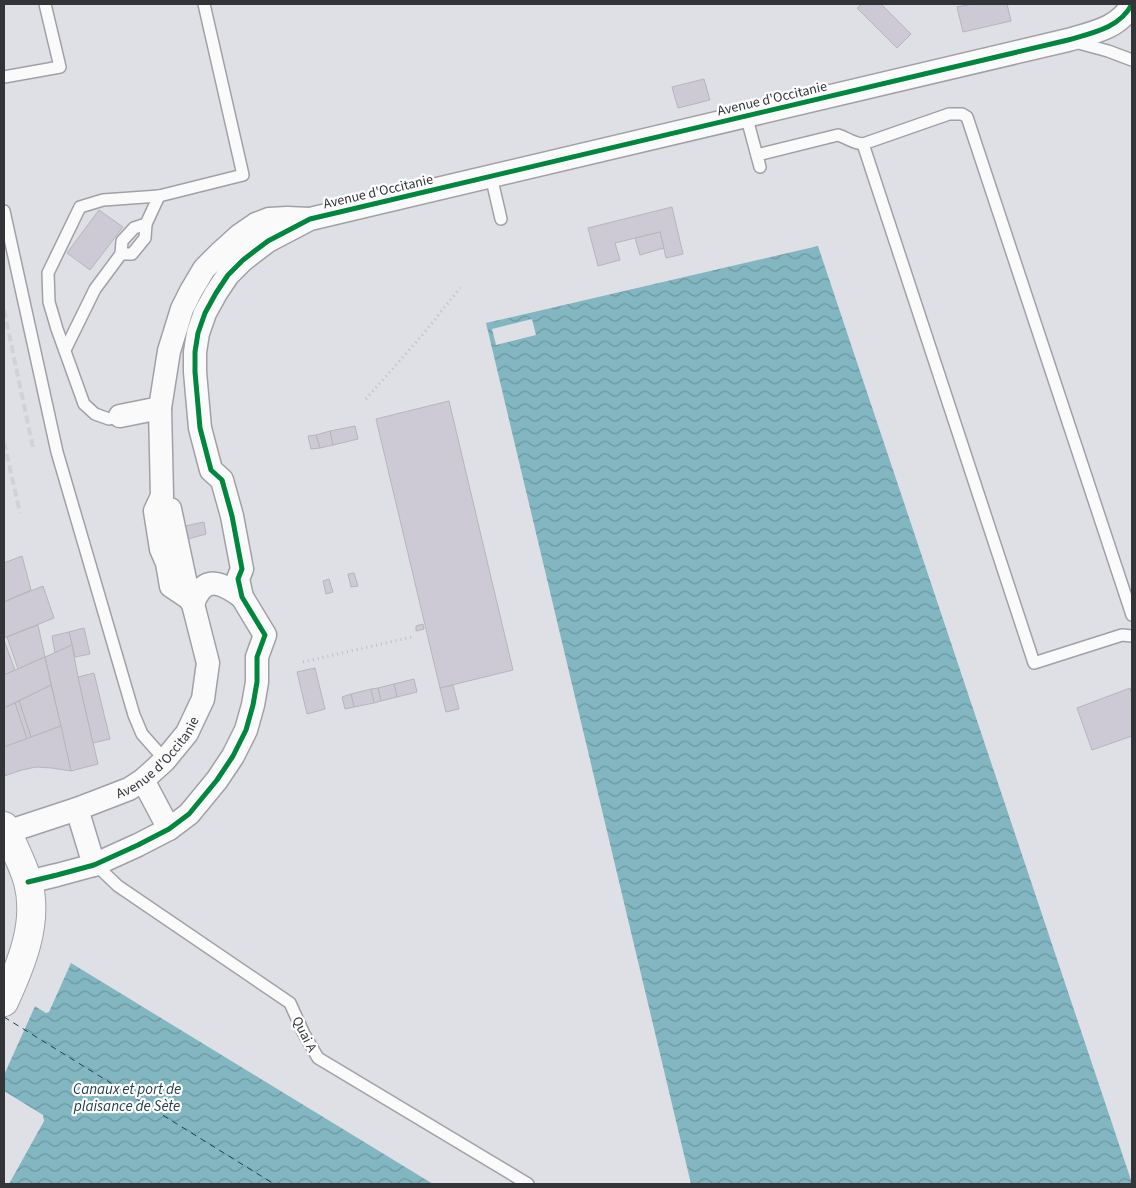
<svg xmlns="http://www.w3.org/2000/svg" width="1136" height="1188" font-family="'Source Sans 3',sans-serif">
	<defs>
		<pattern id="water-waves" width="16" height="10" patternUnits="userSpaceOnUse" patternTransform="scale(1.25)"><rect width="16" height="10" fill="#82b7c2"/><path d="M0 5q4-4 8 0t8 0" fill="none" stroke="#6b969f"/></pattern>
	</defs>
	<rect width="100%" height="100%" fill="#dee0e6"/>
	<g fill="url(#water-waves)">
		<path d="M818,246L1132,1183V1184H691L486,323Z"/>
		<path d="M71,963L433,1184H9L44,1121L43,1115L4,1091V987L46,1013L49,1012Z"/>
	</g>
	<g fill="#dee0e6">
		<path d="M532,319L536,335L496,345L492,329Z"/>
		<path d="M4,984L36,1004L4,1075Z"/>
	</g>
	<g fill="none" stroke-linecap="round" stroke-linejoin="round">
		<path stroke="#1e4248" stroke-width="1" stroke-dasharray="6 5" stroke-linecap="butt" d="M4,1017L274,1184"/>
	</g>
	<g fill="#cdcad6" stroke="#b5b6ba">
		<path d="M862,4H881L911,34L897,48L857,8Z"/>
		<path d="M973,4H1007L1011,21L963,32L957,7Z"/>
		<path d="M704,79L710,100L678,108L672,87Z"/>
		<path d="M672,207L683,254L666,258L660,232L615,243L620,260L598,266L588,228Z"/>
		<path d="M99,210L123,227L90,270L67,253Z"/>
		<path d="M660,232L664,248L640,255L635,238Z"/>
		<path d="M449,401L513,670L440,688L376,419Z"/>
		<path d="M355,426L358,439L333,445L330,431Z"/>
		<path d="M330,431L333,445L320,448L316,435Z"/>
		<path d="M316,435L320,448L311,449L308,436Z"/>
		<path d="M204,522L206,534L188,539L185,526Z"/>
		<path d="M22,556L31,590L4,602V563Z"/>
		<path d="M354,573L358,586L351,587L348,574Z"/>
		<path d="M329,579L333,592L326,594L323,581Z"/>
		<path d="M43,586L54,618L4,638V602Z"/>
		<path d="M423,624L424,629L416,631V626Z"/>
		<path d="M38,625L45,657L18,669L7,637Z"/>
		<path d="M84,628L90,654L75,657L69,632Z"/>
		<path d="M69,632L72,645L55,653L52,636Z"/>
		<path d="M4,640L15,670L4,675Z"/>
		<path d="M72,645L78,677L98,764L71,771L45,657Z"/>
		<path d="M45,657L51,685L4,708V675Z"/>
		<path d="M315,668L325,709L307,714L297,672Z"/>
		<path d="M94,673L110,739L93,743L78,677Z"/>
		<path d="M414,679L417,692L397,697L394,684Z"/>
		<path d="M394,684L397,697L381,701L378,688Z"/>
		<path d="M51,685L61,726L31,737L19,701Z"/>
		<path d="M453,685L459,709L446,712L440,688Z"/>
		<path d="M378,688L381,701L374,703L371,689Z"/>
		<path d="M1130,688L1132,695V736L1092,750L1077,708Z"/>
		<path d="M371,689L374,703L354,707L351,694Z"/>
		<path d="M351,694L354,707L345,709L342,697Z"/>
		<path d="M19,701L31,737L27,739L15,703Z"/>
		<path d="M15,703L27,739L4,747V708Z"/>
		<path d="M61,726L71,771L52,768L36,767L22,770L4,776V747Z"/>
	</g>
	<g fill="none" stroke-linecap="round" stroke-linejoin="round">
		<defs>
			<g id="service">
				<path d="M1075,42L1108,51L1132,60"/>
				<path d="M4,77L60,67L45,4"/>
				<path d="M746,115L760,167"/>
				<path d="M863,144L1034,663L1122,635L1132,636"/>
				<path d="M757,155L838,135C848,138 852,143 863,144L949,114H962L967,117L1132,615"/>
				<path d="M491,176L501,219"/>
				<path d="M4,211L57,452L134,715L142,734L165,760"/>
				<path d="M121,254H132L145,238L146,224L159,196"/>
				<path d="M65,350L95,289L121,254L122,241L134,228L146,224"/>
				<path d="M120,416L109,419L95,414L84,404L57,329L49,302L48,273L80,207L103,200L159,196L243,175L204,4"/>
				<path d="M96,865L118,886L290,1003L304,1034L318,1058L528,1184"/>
			</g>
			<g id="minor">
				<path d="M120,416L160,408"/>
				<path d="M189,598L171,586L167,563L161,549L155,511L162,496L160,408L169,351L182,309L191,291L204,269L220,253L240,235L256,224L269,219L287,218L309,219"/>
				<path d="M193,604C204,574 221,582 242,597"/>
				<path d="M143,780L169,829"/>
				<path d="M77,809L94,865"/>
				<path id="s1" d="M7,832L77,809L129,789L143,780L165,760L187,733L203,699L208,663L193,604L189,598L170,509"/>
				<path d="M28,882L57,875L94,865L138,845L169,829L189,814L217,780L233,756L246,730L253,705L257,682V657L265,635L242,597L238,579L242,569L232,516L222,480L211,470L200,428L195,372V352L198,333L205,313L216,293L228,275L243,260L256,250L268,241L310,219L1068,40C1092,33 1120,28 1132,4"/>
			</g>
			<path id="secondary" d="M4,826L7,832C14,847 24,867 28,882C39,923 21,965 4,1002"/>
		</defs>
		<use href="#service" stroke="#a0a1a6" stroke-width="14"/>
		<use href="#minor" stroke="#a0a1a6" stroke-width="25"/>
		<use href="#secondary" stroke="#a0a1a6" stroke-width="30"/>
		<g stroke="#bfbfc1" stroke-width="3" stroke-dasharray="1 4" stroke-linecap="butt">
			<path d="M366,399L424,333L460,288"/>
			<path d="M303,662L412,637"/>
		</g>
		<use href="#service" stroke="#fafafb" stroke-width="11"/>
		<use href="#minor" stroke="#fafafb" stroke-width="22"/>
		<use href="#secondary" stroke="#fafafb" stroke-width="28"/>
		<g stroke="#d2d2d4" stroke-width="4" stroke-dasharray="8 4" stroke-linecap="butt">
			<path d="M4,310L33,448"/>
			<path d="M4,442L20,513"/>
		</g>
		<defs>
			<path id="cycleway" d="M28,882L57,875L94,865L138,845L169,829L189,814L217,780L233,756L246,730L253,705L257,682V657L265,635L242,597L238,579L242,569L232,516L222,480L211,470L200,428L195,372V352L198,333L205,313L216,293L228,275L243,260L256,250L268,241L310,219L1068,40C1092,33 1120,28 1132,4"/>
		</defs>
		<use href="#cycleway" stroke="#fff" stroke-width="8"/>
		<use href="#cycleway" stroke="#00873e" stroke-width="5"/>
	</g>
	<g text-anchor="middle" stroke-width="4.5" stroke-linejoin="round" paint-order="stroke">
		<g font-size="14" fill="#323438" stroke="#fff">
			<text transform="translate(772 98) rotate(-13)" y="5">Avenue d'Occitanie</text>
			<text transform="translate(378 191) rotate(-13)" y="5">Avenue d'Occitanie</text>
			<text dy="5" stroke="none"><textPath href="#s1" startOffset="172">Avenue d'Occitanie</textPath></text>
			<text transform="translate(305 1034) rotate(63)" y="5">Quai A</text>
		</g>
		<g font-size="15" font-style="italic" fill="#1e4248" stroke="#fff">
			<text x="127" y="1094">Canaux et port de<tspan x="127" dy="17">plaisance de Sète</tspan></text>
		</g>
	</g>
	<rect width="1136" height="1188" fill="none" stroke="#323438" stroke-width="10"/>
</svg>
